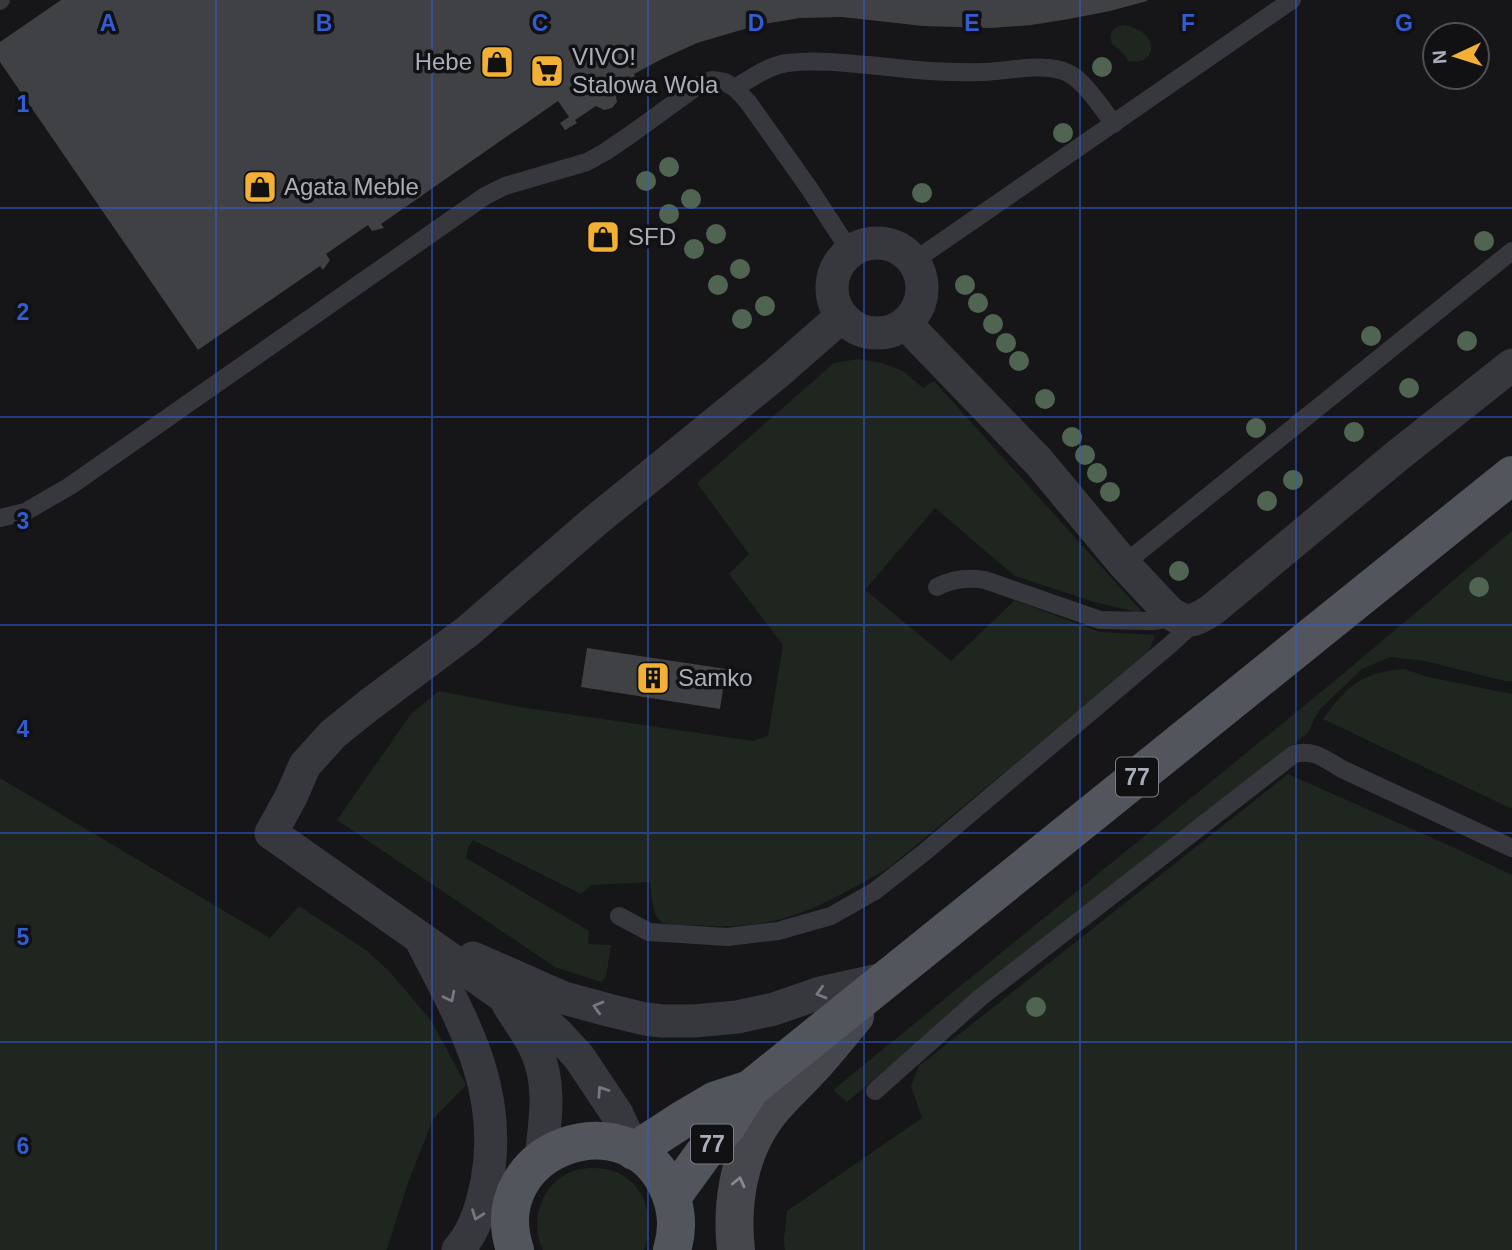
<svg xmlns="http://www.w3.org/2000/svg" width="1512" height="1250" font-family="Helvetica,sans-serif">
	<rect width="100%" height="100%" fill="#161618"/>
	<g fill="#1e261f">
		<path d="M1123,25C1162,31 1158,67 1128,61L1124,54L1112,44C1108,33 1113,27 1123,25Z"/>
		<path d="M858,359L882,363L903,371L923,388L934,381L1144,614L1094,602L1015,576L935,508L865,590L951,661L1015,600L1100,632L1155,635L1148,654L886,870C845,892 804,918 757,924C730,928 702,925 675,925C674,925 664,923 663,923C651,916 652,894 650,882L592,885L581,894L473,840L468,848L466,858L589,931L588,944L611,945L606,977L601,982L555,967L337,820L411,714L439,691L520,707L753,741L768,736L783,645L729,574L749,554L697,483L834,363Z"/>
		<path d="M1512,531V681H1505L1425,661L1390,657L1362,669L1319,710L1307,734L977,993L847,1102L833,1090L1343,674Z"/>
		<path d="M1404,669L1428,677L1512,694V809L1323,719C1347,686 1362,672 1404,669Z"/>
		<path d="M1288,774L1457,849L1512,875V1250H785L784,1240L787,1211L922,1118L911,1086L919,1066Z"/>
		<path d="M0,778L270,938L299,906L366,950L390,972L432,1022L466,1085L433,1119L408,1183L387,1249L386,1250H0Z"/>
		<path d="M589,1168C594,1168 601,1168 606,1169C644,1177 657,1217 644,1250H543C529,1221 541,1183 573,1171C578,1169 584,1169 589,1168Z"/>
	</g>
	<g fill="#404145">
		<path d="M61,0H1147V1L1110,11L1069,19L1031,25L991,28L923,26L842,17L800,18L758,25L697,43L664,58L634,74L636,78L615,93L617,102L612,108L604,110L596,106L575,120L577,123L565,130L560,123L569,117L558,101L381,224L384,228L372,231L368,225L326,254L330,260L323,270L320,266L198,350L0,62V42Z"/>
		<path d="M600,222L615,245L606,251L590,229Z"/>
		<path d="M587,648L726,669L720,709L581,687Z"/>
	</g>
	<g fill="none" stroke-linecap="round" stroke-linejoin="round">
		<g stroke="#37383d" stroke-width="18">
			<path d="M0,1L1,0"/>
			<path d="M735,88C752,78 767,66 787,63C821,59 855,64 888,67C920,71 952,73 984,72C1008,71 1046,62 1068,73C1085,81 1102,109 1114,124"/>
			<path d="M914,261L1292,0"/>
			<path d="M0,518L25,512L70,486L485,196L505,186L587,162L605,152L630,135L699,85L712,80L725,82L735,88L748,102L809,188L850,251"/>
			<path d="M1124,564L1512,251"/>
			<path d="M937,587C952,579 968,577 985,580L1100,620L1152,621L1175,618"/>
			<path d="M619,916L649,932L727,937L778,931L831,916L875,891L926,851L1171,644L1198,619"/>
			<path d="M875,1091L981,997L1294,754C1315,749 1324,759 1342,769L1512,848"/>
		</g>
		<g stroke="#37383d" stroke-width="33">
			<circle cx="877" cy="288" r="45"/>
			<path d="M906,324L1039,462L1124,564L1168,611C1186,626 1196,621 1213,609L1397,456L1512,365"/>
			<path d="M422,942C462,1020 504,1089 487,1181C482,1206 475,1231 458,1250"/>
			<path d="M473,958L564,998L608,1010L645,1019L662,1021H694L737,1017L774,1009L820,993L887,978"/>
			<path d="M508,1004C517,1019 529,1034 536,1050C552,1085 545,1122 541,1158"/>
			<path d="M634,1151L617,1114L579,1057L556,1032L543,1021L503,996L271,833L291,797L305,765L333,734L369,705L468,631L595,521L777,373L842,316"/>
		</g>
		<path stroke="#45474d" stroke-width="38" d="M736,1250C731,1207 738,1158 763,1121C776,1101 794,1087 810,1069C826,1052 840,1034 855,1016"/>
		<g stroke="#53555c" stroke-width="38">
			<path d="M634,1151L682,1120L716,1100L750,1089"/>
			<path d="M672,1197L704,1153L727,1126L750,1089L1512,475"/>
			<path d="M515,1250C481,1148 632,1094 670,1193C677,1211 678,1231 672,1250"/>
		</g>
	</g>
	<g fill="#506452">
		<circle cx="1102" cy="67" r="10"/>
		<circle cx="1063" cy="133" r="10"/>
		<circle cx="669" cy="167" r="10"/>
		<circle cx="646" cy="181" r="10"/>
		<circle cx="922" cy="193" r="10"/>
		<circle cx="691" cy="199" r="10"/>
		<circle cx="669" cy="214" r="10"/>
		<circle cx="716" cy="234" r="10"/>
		<circle cx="1484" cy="241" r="10"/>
		<circle cx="694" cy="249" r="10"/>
		<circle cx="740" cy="269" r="10"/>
		<circle cx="718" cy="285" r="10"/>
		<circle cx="965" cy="285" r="10"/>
		<circle cx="978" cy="303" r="10"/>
		<circle cx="765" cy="306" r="10"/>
		<circle cx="742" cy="319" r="10"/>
		<circle cx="993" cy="324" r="10"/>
		<circle cx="1371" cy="336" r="10"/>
		<circle cx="1467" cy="341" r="10"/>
		<circle cx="1006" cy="343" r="10"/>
		<circle cx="1019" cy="361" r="10"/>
		<circle cx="1409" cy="388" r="10"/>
		<circle cx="1045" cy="399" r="10"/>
		<circle cx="1256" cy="428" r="10"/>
		<circle cx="1354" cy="432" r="10"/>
		<circle cx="1072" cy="437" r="10"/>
		<circle cx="1085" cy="455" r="10"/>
		<circle cx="1097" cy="473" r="10"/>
		<circle cx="1293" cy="480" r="10"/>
		<circle cx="1110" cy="492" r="10"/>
		<circle cx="1267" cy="501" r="10"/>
		<circle cx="1179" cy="571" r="10"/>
		<circle cx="1479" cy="587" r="10"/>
		<circle cx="1036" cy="1007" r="10"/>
	</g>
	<defs><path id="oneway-chevron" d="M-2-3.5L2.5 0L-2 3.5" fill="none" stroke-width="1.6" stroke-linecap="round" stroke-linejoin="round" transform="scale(1.75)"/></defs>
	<g stroke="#757881">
		<use href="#oneway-chevron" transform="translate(821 993) rotate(164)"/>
		<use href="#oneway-chevron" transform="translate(450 997) rotate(63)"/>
		<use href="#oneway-chevron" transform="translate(598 1007) rotate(-164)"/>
		<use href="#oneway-chevron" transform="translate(602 1091) rotate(-124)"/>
		<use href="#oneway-chevron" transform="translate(477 1215) rotate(110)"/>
	</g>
	<use stroke="#858993" href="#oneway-chevron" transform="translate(739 1182) rotate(-77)"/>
	<path fill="none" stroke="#325cd3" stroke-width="2" stroke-opacity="0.55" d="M216,0V1250M432,0V1250M648,0V1250M864,0V1250M1080,0V1250M1296,0V1250M0,208H1512M0,417H1512M0,625H1512M0,833H1512M0,1042H1512"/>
	<defs>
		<symbol id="shop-square" viewBox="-11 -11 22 22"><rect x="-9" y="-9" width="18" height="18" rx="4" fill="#f2b134" stroke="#111113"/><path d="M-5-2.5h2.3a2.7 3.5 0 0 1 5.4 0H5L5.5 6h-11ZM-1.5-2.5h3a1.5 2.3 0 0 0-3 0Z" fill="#111"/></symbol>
		<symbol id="supermarket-square" viewBox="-11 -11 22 22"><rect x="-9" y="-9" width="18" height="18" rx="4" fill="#f2b134" stroke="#111113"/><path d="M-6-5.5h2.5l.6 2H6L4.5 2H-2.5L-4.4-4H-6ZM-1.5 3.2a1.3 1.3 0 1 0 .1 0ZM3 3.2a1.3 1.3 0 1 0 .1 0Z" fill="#111"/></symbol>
		<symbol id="building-square" viewBox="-11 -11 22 22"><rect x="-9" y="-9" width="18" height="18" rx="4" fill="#f2b134" stroke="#111113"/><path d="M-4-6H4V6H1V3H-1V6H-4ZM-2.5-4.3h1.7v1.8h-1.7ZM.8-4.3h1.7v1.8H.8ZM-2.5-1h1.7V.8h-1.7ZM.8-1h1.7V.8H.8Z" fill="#111"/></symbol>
	</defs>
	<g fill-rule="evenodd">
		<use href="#shop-square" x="478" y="43" width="38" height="38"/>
		<use href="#supermarket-square" x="528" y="52" width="38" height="38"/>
		<use href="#shop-square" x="241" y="168" width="38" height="38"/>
		<use href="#shop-square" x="584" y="218" width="38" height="38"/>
		<use href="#building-square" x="634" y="659" width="38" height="38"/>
	</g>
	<g text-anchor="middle" stroke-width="7" stroke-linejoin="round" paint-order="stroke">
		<g fill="#111113" stroke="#7b7e86" stroke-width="2">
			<rect x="1116" y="757.5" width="42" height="39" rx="5"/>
			<rect x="691" y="1124.5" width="42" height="39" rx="5"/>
		</g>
		<g font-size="23" font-weight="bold" fill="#a8adb8">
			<text x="1137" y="785">77</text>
			<text x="712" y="1152">77</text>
		</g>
		<g font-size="24" fill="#a8adb8" stroke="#111113" text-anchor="start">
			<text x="572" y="65">VIVO!<tspan x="572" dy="28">Stalowa Wola</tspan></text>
			<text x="472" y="70" text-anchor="end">Hebe</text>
			<text x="284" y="195">Agata Meble</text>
			<text x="628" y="245">SFD</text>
			<text x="678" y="686">Samko</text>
		</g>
	</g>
	<g font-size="23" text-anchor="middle" font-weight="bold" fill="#325cd3" stroke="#111113" stroke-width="7" stroke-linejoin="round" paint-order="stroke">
		<text x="108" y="31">A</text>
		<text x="324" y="31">B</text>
		<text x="540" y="31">C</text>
		<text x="756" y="31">D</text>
		<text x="972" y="31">E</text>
		<text x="1188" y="31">F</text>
		<text x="1404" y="31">G</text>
		<text x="23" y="112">1</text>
		<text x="23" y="320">2</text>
		<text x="23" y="529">3</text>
		<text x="23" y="737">4</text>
		<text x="23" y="945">5</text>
		<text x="23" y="1154">6</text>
	</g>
	<g transform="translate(1456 56) rotate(266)"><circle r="33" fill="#111113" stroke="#4d4f55" stroke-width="2"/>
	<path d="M0-5L12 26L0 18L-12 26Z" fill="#f2b134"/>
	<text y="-10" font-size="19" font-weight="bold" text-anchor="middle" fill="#a8adb8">N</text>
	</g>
</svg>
